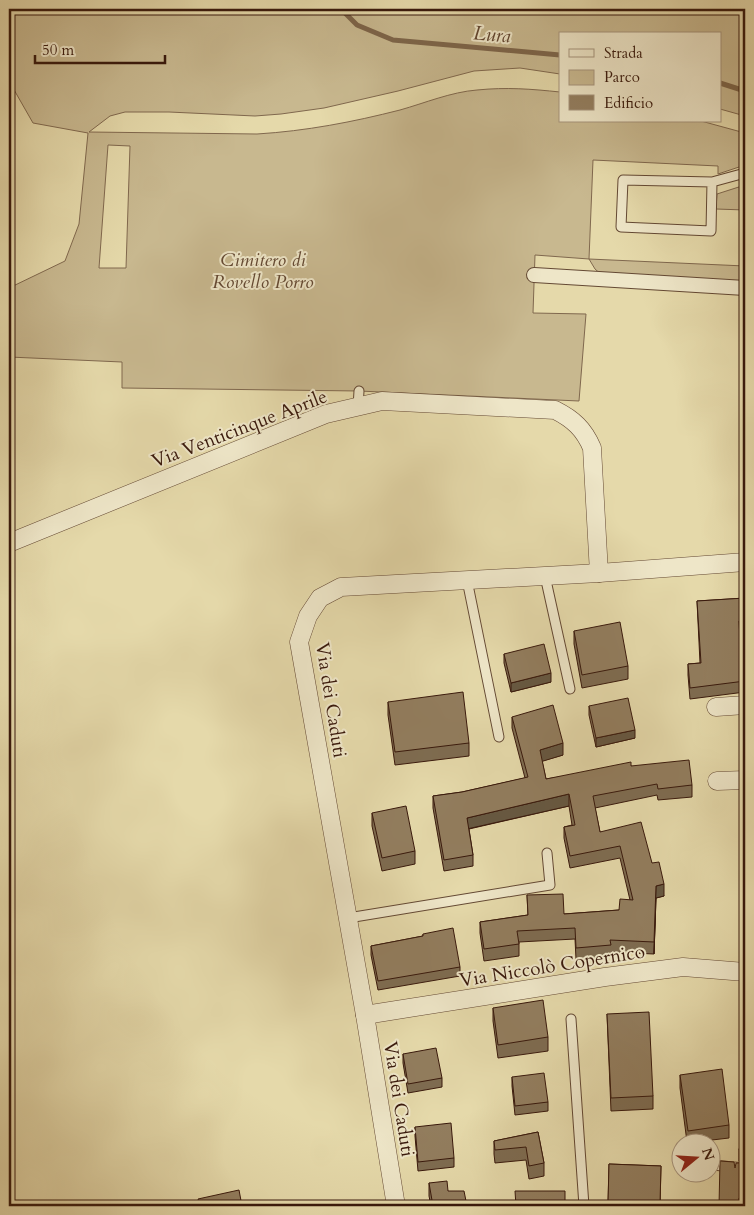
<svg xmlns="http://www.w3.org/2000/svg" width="754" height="1215" font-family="Cardo,serif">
	<rect width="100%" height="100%" fill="#e5d9aa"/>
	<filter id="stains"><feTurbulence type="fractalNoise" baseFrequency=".004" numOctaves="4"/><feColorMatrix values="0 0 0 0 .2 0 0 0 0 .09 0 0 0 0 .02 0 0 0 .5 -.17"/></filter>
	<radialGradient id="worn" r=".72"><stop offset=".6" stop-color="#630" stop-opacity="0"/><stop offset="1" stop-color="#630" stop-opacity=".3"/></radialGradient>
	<g fill="#c8b88f" stroke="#80684e" fill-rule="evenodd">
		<path d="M9,9H745V116L720,109V34H560V74L520,68L474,71L398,91L324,108L281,114L255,116L169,112H125L110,116L89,132L257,134C306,131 353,122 400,110C425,103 451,92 477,90C507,87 531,89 560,92V121H701L745,133V165L718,174V166L593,160L589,259L745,266V282L604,277L595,269L589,259L535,255L533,313L586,314L579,401L359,391L122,388V362L9,357V288L65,261L79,224L88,133L33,123L9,81ZM108,145L130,146L126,268H99Z"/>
		<path d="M745,185V210L716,209L717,194Z"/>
	</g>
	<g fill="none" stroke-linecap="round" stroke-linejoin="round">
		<g stroke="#7d654a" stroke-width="5">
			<path d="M341,9L357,25L393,40L560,55"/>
			<path d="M720,83L745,91"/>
		</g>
		<defs>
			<g id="service">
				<path d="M712,182L711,231L621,227L623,180L712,182L745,173"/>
				<path d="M358,407L359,391"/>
				<path d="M545,576L570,689"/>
				<path d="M467,580L499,737"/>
				<path d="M348,918L550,885L547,853"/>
				<path d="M571,1019L584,1206"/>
				<path d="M712,1165L745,1168"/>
			</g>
			<path id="pedestrian" d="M534,275L745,288"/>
			<g id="minor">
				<path d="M9,543L326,414L382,401L555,410C573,419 584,429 592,448L599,573"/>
				<path d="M716,707L745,705"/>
				<path d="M717,781L745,780"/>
				<path d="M365,1015L605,977L683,967L745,972"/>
				<path d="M396,1206L365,1015L299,642L308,616L320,598L341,587L599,573L745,562"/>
			</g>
		</defs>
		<use href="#service" stroke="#644934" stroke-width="11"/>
		<use href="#pedestrian" stroke="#644934" stroke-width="16"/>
		<use href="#minor" stroke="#644934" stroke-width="19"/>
		<use href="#service" stroke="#eee6c8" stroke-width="9"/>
		<use href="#pedestrian" stroke="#eee6c8" stroke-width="14"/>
		<use href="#minor" stroke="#eee6c8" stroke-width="18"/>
	</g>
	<g fill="#7e6c51" stroke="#39190c">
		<path d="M745,598V632H740L741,658L745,657V692L690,699L688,675V664L700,663L697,601Z"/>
		<path d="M574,631L628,666V679L582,688L574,644Z"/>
		<path d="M504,654L551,682L511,692L504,663Z"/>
		<path d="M388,702L469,743V756L395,765L388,715Z"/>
		<path d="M589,706L635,738L596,747L589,715Z"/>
		<path d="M512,717L563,755L542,761L546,779L631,766L692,785V797L658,800L657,795L595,808L600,832L652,863L664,896L656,898L654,954L611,952V957L576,959L575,939L519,942V956L484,961L480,933V922L528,915L527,895L564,914L619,910L630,900L620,858L570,868L564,838V827L572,825L569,806L469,829L473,855V866L444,871L433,808V796L462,792L525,778L512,728Z"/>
		<path d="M372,813L415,851V864L382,871L372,826Z"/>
		<rect x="744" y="837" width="1" height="52"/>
		<path d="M423,934L460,967V976L378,990L371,955V946L423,936Z"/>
		<path d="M493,1008L548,1037V1051L498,1058L493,1021Z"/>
		<path d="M607,1014L653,1096V1109L611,1111Z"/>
		<path d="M403,1054L442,1078V1087L408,1093L403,1063Z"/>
		<path d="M680,1075L729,1125V1138L695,1142H687L680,1088Z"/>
		<path d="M512,1077L548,1102V1111L515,1115L512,1086Z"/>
		<path d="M745,1125V1162L739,1161V1150Z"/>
		<path d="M415,1127L454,1158V1167L418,1171L415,1136Z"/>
		<path d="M538,1132L544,1163V1176L529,1179L526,1160L495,1163L494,1154V1141Z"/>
		<path d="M745,1163V1206H719L735,1168Z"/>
		<path d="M609,1164L661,1166L660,1206H608Z"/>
		<path d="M429,1183L448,1191L467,1206H431L429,1196Z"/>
	</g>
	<g fill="#665842" stroke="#39190c">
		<path d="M551,673V682L511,692V683Z"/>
		<path d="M635,730V738L596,747V738Z"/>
		<path d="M563,743V755L540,762V750Z"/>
		<path d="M569,794V806L467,829V818Z"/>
		<path d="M664,884V896L656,898L654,954L656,886Z"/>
	</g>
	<g fill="#927d5e" stroke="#39190c">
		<path d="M745,598V621H739L741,658L745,657V681L690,688L688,664L701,663L697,601Z"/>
		<path d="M620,622L628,666L582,675L574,631Z"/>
		<path d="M544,644L551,673L511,683L504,654Z"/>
		<path d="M463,692L469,743L395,752L388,702Z"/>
		<path d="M628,698L635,730L596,738L589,706Z"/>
		<path d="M553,705L563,743L540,750L546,779L631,762V766L689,760L692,785L658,789L657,784L593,796L600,832L641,822L652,863L659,862L664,884L656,886L654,942L610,940L611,945L576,948L575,928L517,931L519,944L484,949L480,922L528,915L527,895L563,894L564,914L619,910L620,899L633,900L620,846L570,856L564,827L575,825L569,794L467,818L473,855L444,860L433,796L462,792L528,777L512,717Z"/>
		<path d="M406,806L415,851L382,858L372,813Z"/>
		<rect x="744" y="837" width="1" height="39"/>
		<path d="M453,928L460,967L378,981L371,946L423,936V934Z"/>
		<path d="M543,1000L548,1037L498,1045L493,1008Z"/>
		<path d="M649,1012L653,1096L611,1098L607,1014Z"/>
		<path d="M436,1048L442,1078L408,1084L403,1054Z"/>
		<path d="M722,1069L729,1125L688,1131L680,1075Z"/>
		<path d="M544,1073L548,1102L515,1106L512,1077Z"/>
		<path d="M451,1123L454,1158L418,1162L415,1127Z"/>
		<path d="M745,1125V1151L739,1150Z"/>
		<path d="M538,1132L544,1163L529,1166L526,1147L495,1150L494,1141Z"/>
		<path d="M720,1161L734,1162L735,1168L736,1163H745V1198H739V1206H719Z"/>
		<path d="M609,1164L661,1166L660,1203L608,1202Z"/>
		<path d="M447,1181L448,1191H464L467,1206H433L429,1183Z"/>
		<path d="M239,1190L242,1206H200L198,1199Z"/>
		<path d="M515,1191H565V1206H516Z"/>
	</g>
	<g text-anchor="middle" stroke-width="4" stroke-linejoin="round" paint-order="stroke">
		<g font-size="19" font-style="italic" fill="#644933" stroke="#eee6c8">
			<text x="263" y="266">Cimitero di<tspan x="263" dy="22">Rovello Porro</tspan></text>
		</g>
		<g font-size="19" fill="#39190c" stroke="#eee6c8">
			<text transform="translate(239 428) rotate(-21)" y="7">Via Venticinque Aprile</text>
			<text transform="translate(332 700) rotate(81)" y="7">Via dei Caduti</text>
			<text transform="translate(552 965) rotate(-9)" y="7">Via Niccolò Copernico</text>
			<text transform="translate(400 1099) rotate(81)" y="7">Via dei Caduti</text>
		</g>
		<g font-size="20" font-style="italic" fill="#614530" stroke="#eee6c8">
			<text transform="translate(492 34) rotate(5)" y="7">Lura</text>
		</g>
	</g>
	<rect width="754" height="1215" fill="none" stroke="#e5d9aa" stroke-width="30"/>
	<rect x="10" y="10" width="734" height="1195" fill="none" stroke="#39190c" stroke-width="2.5"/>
	<rect x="15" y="15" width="724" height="1185" fill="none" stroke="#39190c"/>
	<rect x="559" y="32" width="162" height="90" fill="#eee6c8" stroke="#a6947d"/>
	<rect x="569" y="49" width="25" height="8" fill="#eee6c8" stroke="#a6947d"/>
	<text x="604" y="58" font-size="15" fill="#39190c">Strada</text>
	<rect x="569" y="70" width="25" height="15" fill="#c8b88f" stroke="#a6947d"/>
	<text x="604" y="82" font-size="15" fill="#39190c">Parco</text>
	<rect x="569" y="95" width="25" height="15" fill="#927d5e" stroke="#a6947d"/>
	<text x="604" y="108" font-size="15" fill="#39190c">Edificio</text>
	<g transform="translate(696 1158) rotate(72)"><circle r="24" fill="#eee6c8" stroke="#a6947d"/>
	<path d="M0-4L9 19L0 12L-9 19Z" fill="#8f2418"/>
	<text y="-8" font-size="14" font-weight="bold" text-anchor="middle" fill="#39190c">N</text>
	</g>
	<path d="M35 55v8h130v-8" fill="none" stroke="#39190c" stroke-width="2.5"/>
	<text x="42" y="55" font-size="15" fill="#39190c" stroke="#eee6c8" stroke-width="4" paint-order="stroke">50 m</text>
	<rect width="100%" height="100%" filter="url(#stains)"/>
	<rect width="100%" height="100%" fill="url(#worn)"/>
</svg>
